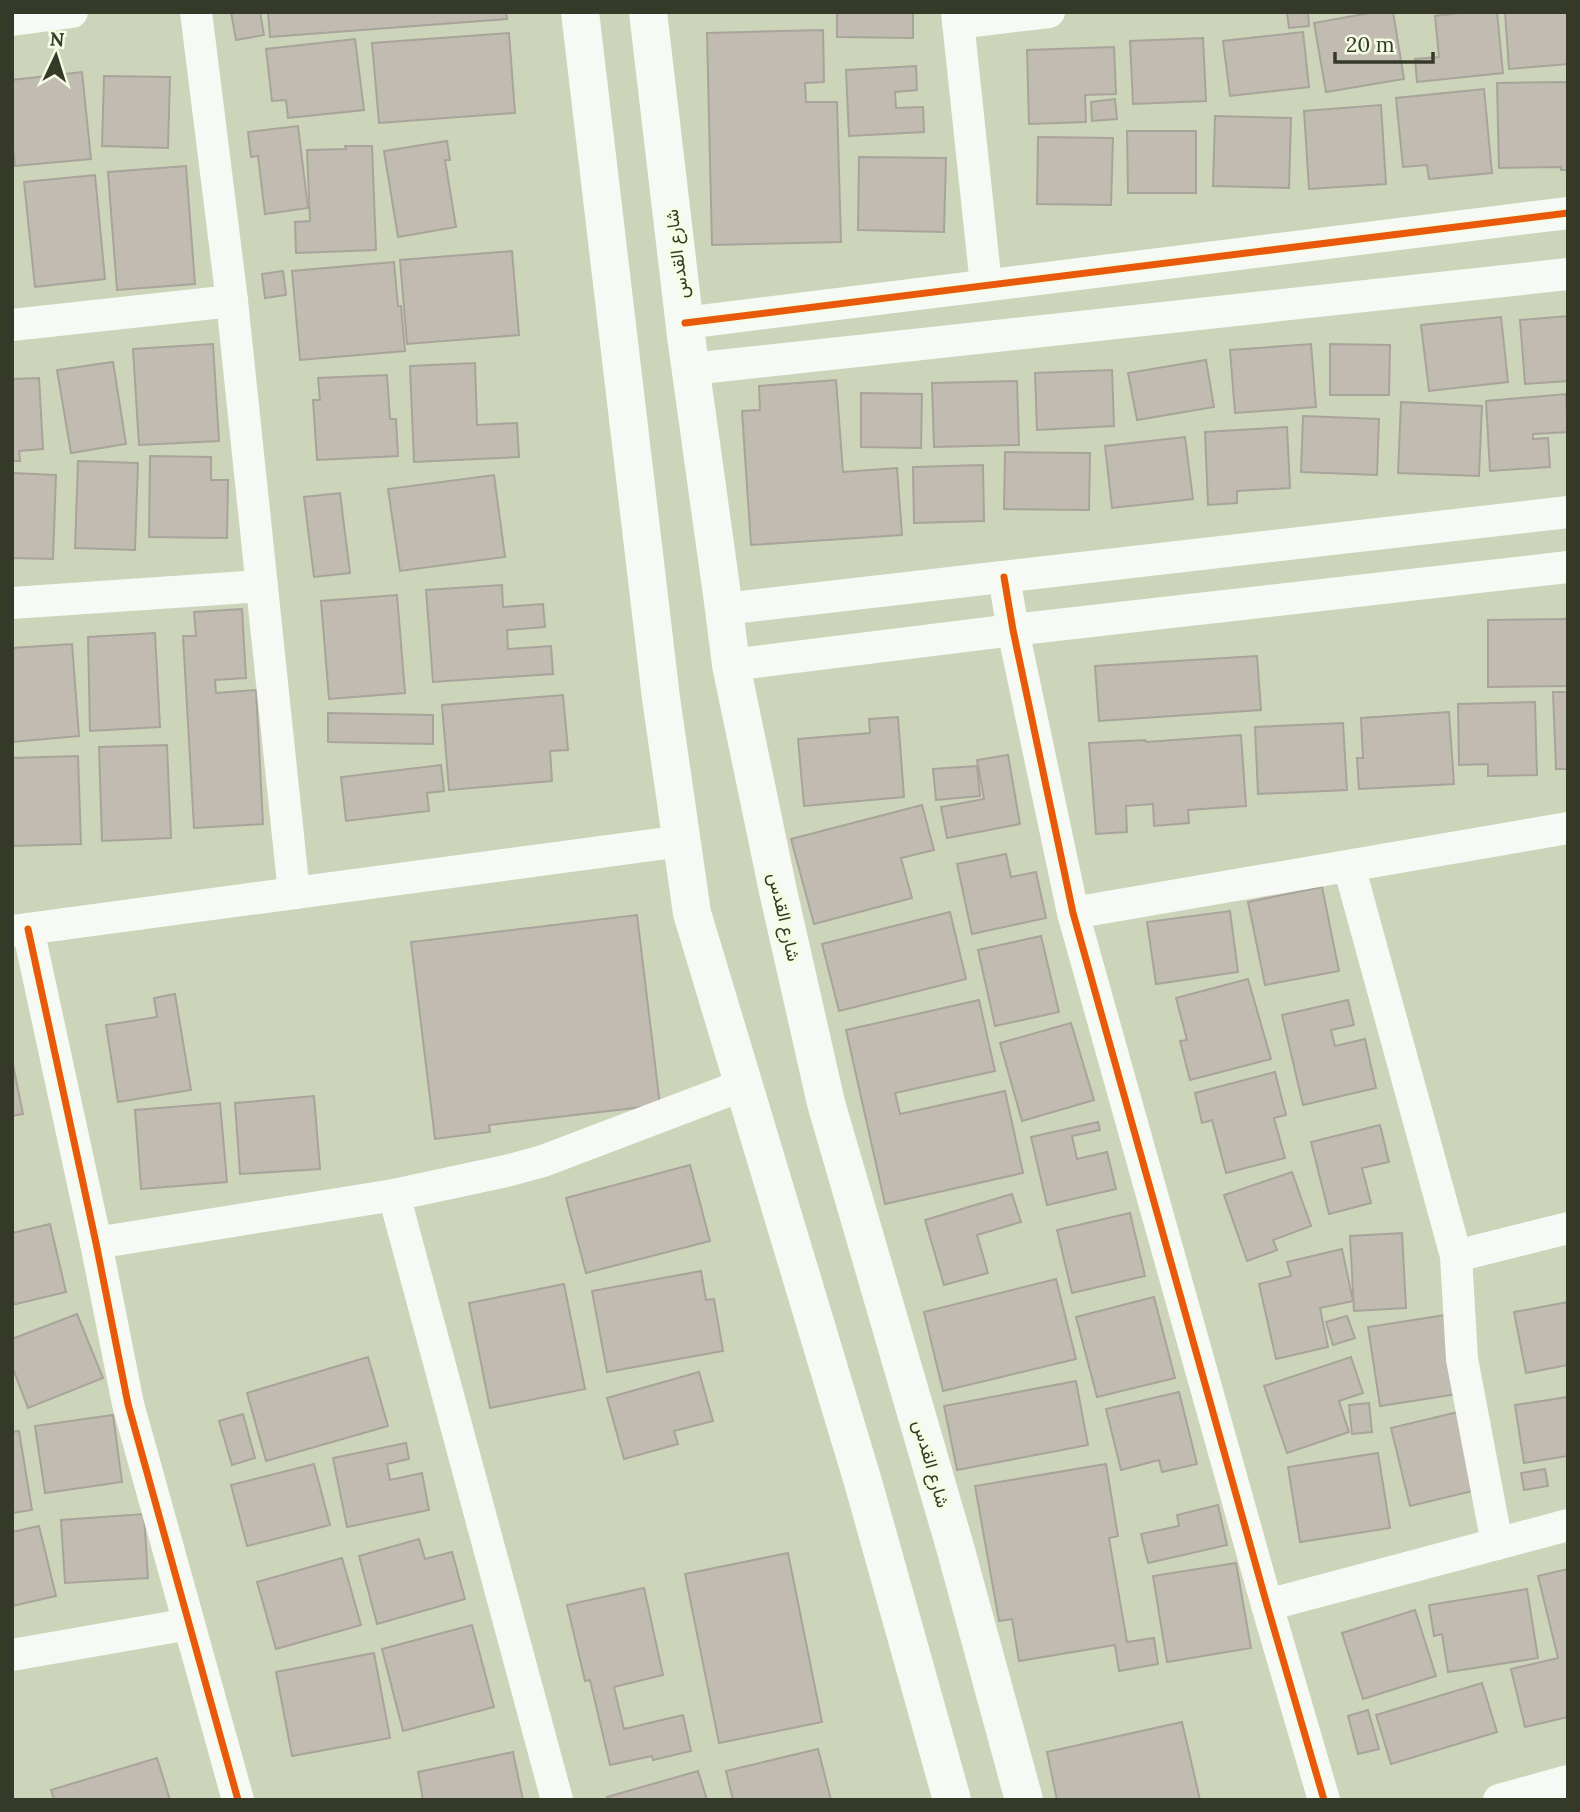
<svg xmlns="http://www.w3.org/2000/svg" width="1580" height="1812" font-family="Lora,Vazirmatn,serif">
	<rect width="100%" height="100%" fill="#ccd4ba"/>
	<g fill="#c1bbb1" stroke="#a9a49b" stroke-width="2">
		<path d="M231,12H260L264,35L236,40Z"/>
		<path d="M268,12H506L507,19L270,37Z"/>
		<path d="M837,12H913V38L837,37Z"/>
		<path d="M1287,12H1308L1309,26L1289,28Z"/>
		<path d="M1375,12H1393L1404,79L1326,92L1314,23Z"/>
		<path d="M1468,12H1497L1503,73L1417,82L1415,59L1439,57L1435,16Z"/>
		<path d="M1505,12H1568V64L1509,69Z"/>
		<path d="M823,30L824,82L805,83L806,102H837L841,242L712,245L707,33Z"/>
		<path d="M1303,32L1309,87L1230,96L1223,41Z"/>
		<path d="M509,33L515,113L379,123L372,43Z"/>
		<path d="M1203,38L1206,101L1133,104L1130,41Z"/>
		<path d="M355,39L364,110L288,118L286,100L272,101L266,49Z"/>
		<path d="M1114,47L1116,94L1085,95L1086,122L1029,124L1027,50Z"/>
		<path d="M916,66L917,90L895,92L896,108L923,107L924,132L849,136L846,70Z"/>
		<path d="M82,72L91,159L15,166L12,138V80Z"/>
		<path d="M104,76L170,77L168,148L102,146Z"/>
		<path d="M1568,82V170H1561V167L1499,168L1497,83Z"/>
		<path d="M1484,89L1492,173L1429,179L1427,165L1403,167L1396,98Z"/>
		<path d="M1115,99L1117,119L1092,121L1091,102Z"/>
		<path d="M1381,105L1386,184L1309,189L1304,111Z"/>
		<path d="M1215,116L1291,118L1289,188L1213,186Z"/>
		<path d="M298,126L308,208L265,214L258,156L251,157L248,132Z"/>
		<path d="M1127,131H1196V193H1128Z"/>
		<path d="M1038,137L1113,138L1111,205L1037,204Z"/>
		<path d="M447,141L450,160H445L456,227L398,237L384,151Z"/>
		<path d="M345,146H372L376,250L296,253L295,222L310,221L307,150L346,149Z"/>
		<path d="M859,157L946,158L944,232L858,230Z"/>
		<path d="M186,166L195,284L117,290L108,172Z"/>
		<path d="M95,175L105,279L35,287L24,182Z"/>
		<path d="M512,251L519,335L407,344L400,260Z"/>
		<path d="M394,262L398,306H401L405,351L300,360L292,271Z"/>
		<path d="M283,271L286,295L265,298L262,274Z"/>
		<path d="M1568,316V381L1525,384L1520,320Z"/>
		<path d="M1501,317L1508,382L1429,391L1421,325Z"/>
		<path d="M213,344L219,441L139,445L133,349Z"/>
		<path d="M1311,344L1316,407L1235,413L1230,350Z"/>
		<path d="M1330,344L1390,345L1389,395H1330Z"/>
		<path d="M1206,360L1214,407L1137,420L1128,373Z"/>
		<path d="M113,362L126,444L71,453L57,370Z"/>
		<path d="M475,363L477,425L517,423L519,457L414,462L410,366Z"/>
		<path d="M1112,370L1114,426L1037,430L1035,373Z"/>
		<path d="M387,375L390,419H396L398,456L317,460L313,400H320L318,378Z"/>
		<path d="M39,378L43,449L19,451L20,461H12V379Z"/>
		<path d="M836,380L843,472L897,468L902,535L751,545L742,411L760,410L759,386Z"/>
		<path d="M1017,381L1019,445L934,447L932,383Z"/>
		<path d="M861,393L922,394L921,448L861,447Z"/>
		<path d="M1566,394L1568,432L1533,434V439L1548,438L1550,467L1490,471L1486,401Z"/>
		<path d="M1401,402L1482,406L1479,476L1398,473Z"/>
		<path d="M1303,416L1379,419L1377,475L1301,472Z"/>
		<path d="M1287,427L1290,488L1237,491V503L1208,505L1205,432Z"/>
		<path d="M1185,437L1193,499L1112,508L1105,446Z"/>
		<path d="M1005,452L1090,453L1089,510L1004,509Z"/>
		<path d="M150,456L211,457V480H228L227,538L149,537Z"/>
		<path d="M78,461L138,463L135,550L75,548Z"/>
		<path d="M983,465L984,521L914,523L913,467Z"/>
		<path d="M12,473L56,475L53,559L12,558Z"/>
		<path d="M494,475L505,557L400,571L388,489Z"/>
		<path d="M340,493L350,573L314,577L304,497Z"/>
		<path d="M502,585L503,607L543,604L545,627L507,630L508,649L551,646L553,674L433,682L426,590Z"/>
		<path d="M397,595L405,693L329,699L321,601Z"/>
		<path d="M242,609L246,678L215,680L216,693L256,690L263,824L194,828L183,636H196L194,612Z"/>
		<path d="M1568,619V686L1488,687V620Z"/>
		<path d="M155,633L160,727L90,731L88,637Z"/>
		<path d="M72,644L79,736L12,742V648Z"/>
		<path d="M1257,656L1261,710L1099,721L1095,666Z"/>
		<path d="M1553,692H1568V769H1556Z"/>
		<path d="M563,695L568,750L550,751L552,781L449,790L442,705Z"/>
		<path d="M1535,702L1537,775L1488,776V764L1459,765L1458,704Z"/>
		<path d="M1449,712L1454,784L1359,789L1357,758H1363L1361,718Z"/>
		<path d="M328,713L433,715V744L328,742Z"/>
		<path d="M898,717L904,797L804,806L798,739L870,733L869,719Z"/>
		<path d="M1343,723L1347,790L1258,794L1255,727Z"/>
		<path d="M1241,735L1246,806L1188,810L1189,823L1154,826L1153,804L1126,806L1127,832L1096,834L1089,743L1145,740L1146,742Z"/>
		<path d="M167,745L171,838L102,841L99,747Z"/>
		<path d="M1008,755L1020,824L947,838L941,807L984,799L977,760Z"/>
		<path d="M78,756L81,844L12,846V758Z"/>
		<path d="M441,765L444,791L427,793L429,811L346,821L341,777Z"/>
		<path d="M977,766L980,796L936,800L933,769Z"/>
		<path d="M922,805L934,850L901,858L912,898L814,924L791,839Z"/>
		<path d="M1006,854L1011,877L1036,872L1046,918L972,934L957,864Z"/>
		<path d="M1322,887L1339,971L1265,985L1248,902Z"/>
		<path d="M1230,911L1238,972L1156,984L1147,922Z"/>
		<path d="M950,912L966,979L839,1011L822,944Z"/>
		<path d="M637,915L660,1105L489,1125L490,1132L435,1139L411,942Z"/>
		<path d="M1041,936L1059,1012L995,1026L978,950Z"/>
		<path d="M1248,979L1271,1059L1190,1080L1180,1041L1187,1040L1176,998Z"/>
		<path d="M175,994L191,1090L118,1102L106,1025L157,1017L154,998Z"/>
		<path d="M979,1000L995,1071L895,1093L900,1114L1005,1091L1023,1173L885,1204L846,1030Z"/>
		<path d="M1348,1000L1354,1025L1331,1030L1335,1046L1365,1039L1376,1088L1303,1105L1282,1015Z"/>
		<path d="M1071,1023L1094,1100L1022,1121L1000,1043Z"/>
		<path d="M12,1060L23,1114L12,1116Z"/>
		<path d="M1275,1072L1286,1115L1274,1118L1285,1158L1226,1173L1212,1120L1202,1123L1195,1093Z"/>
		<path d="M314,1096L320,1169L240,1174L235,1103Z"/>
		<path d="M220,1103L227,1182L141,1189L135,1110Z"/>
		<path d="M1098,1122L1100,1130L1072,1136L1077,1159L1107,1152L1116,1189L1047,1205L1031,1137Z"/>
		<path d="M1380,1125L1389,1162L1362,1168L1371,1203L1329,1214L1311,1142Z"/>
		<path d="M690,1165L710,1241L586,1273L566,1198Z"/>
		<path d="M1292,1172L1311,1226L1273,1240L1277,1250L1247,1261L1224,1195Z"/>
		<path d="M1012,1194L1021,1222L977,1235L988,1273L944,1285L925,1220Z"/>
		<path d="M1130,1213L1145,1276L1072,1293L1057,1230Z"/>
		<path d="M50,1224L66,1292L12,1305V1233Z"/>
		<path d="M1402,1233L1406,1308L1354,1311L1350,1236Z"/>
		<path d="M1342,1249L1353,1301L1320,1308L1328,1347L1276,1359L1259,1284L1291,1276L1287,1262Z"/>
		<path d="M701,1271L706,1300L714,1299L723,1351L607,1372L592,1291Z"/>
		<path d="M1056,1279L1076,1359L943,1391L924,1312Z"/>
		<path d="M564,1284L585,1389L490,1408L469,1303Z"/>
		<path d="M1154,1297L1175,1378L1097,1397L1076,1317Z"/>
		<path d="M1568,1302V1365L1526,1373L1514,1312Z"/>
		<path d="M77,1314L103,1378L28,1408L12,1366V1339Z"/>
		<path d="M1446,1315L1458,1394L1380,1406L1368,1327Z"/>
		<path d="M1347,1316L1355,1338L1333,1345L1326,1322Z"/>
		<path d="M368,1357L388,1426L266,1461L247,1393Z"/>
		<path d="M1351,1357L1363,1393L1339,1401L1349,1432L1287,1453L1264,1386Z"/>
		<path d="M699,1372L713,1421L674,1431L678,1444L624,1459L607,1398Z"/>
		<path d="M1076,1381L1088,1445L957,1470L944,1406Z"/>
		<path d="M1179,1392L1197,1464L1162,1472L1159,1460L1121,1470L1106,1409Z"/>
		<path d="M1568,1397V1456L1524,1463L1515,1405Z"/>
		<path d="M1369,1403L1372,1432L1352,1434L1349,1405Z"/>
		<path d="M1462,1411L1481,1489L1410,1506L1391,1428Z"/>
		<path d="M243,1414L255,1458L232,1465L219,1421Z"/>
		<path d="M113,1415L122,1482L45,1493L35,1426Z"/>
		<path d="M19,1431L32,1510L12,1513V1432Z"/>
		<path d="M406,1443L409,1459L387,1464L390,1480L422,1473L429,1510L347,1527L333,1458Z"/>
		<path d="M1378,1453L1390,1528L1300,1542L1288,1467Z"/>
		<path d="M314,1464L330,1525L247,1546L231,1485Z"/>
		<path d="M1106,1464L1118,1536L1109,1538L1127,1642L1154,1638L1158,1664L1119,1671L1115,1645L1019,1661L1012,1619L999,1621L975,1486Z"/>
		<path d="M1545,1469L1548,1486L1524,1490L1521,1473Z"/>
		<path d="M1218,1505L1227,1545L1148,1563L1141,1534L1179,1526L1177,1515Z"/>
		<path d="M144,1514L148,1578L65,1583L61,1520Z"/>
		<path d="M39,1526L56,1596L12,1606V1532Z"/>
		<path d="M419,1539L425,1559L452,1552L465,1599L377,1624L359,1556Z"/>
		<path d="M788,1553L822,1722L719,1743L685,1574Z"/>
		<path d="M342,1558L361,1625L276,1649L257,1582Z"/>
		<path d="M1236,1563L1251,1648L1167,1662L1153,1576Z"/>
		<path d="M1568,1569V1717L1525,1727L1511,1669L1558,1658L1538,1576Z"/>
		<path d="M644,1588L663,1675L614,1687L624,1729L683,1715L691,1751L653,1760L652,1756L610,1765L590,1680L585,1681L567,1605Z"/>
		<path d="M1527,1589L1538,1658L1448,1672L1442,1634L1434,1636L1429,1605Z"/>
		<path d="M1415,1610L1436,1676L1363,1699L1342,1633Z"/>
		<path d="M472,1625L494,1707L403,1731L382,1649Z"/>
		<path d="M374,1653L390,1738L292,1756L276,1672Z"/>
		<path d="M1482,1683L1497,1732L1391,1764L1376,1715Z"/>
		<path d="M1368,1710L1379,1749L1358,1754L1348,1716Z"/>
		<path d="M1182,1722L1200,1800H1057L1047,1752Z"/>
		<path d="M818,1749L831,1800H733L726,1771Z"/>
		<path d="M513,1752L523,1800H423L418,1772Z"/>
		<path d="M157,1758L170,1800H54L51,1790Z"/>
		<path d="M698,1771L707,1800H608L607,1797Z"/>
	</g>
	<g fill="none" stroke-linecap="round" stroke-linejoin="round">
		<g stroke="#f7f9f5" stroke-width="32">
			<path d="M196,12L232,301L294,893"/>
			<path d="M957,12L986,285"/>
			<path d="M12,20L72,12"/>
			<path d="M958,23L1049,12"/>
			<path d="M685,323L1568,213"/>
			<path d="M12,325L232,301"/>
			<path d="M691,369L1568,274"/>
			<path d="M1004,577L1013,630L1073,913L1267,1605L1324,1800"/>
			<path d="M12,603L262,586"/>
			<path d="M724,609L1568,512"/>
			<path d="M731,665L1013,630L1568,567"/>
			<path d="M1349,866L1456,1256L1568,1228"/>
			<path d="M1073,913L1568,828"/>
			<path d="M28,929L96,1243L128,1404L238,1800"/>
			<path d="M12,931L682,841"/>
			<path d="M394,1195L557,1800"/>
			<path d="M96,1243L394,1195L506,1171L543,1161L743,1085"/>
			<path d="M1456,1256L1462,1359L1497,1544"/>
			<path d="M1267,1605L1568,1525"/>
			<path d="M12,1655L189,1624"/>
			<path d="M1499,1800L1568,1781"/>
		</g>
		<g stroke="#f7f9f5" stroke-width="38">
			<path d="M580,12L661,698L692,913L863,1482L952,1800"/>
			<path d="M648,12L686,336L724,609L731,665L778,891L826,1103L955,1547L1024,1800"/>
		</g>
		<defs>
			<g id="cycleway">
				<path d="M685,323L1568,213"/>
				<path d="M1004,577L1013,630L1073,913L1267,1605L1324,1800"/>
				<path d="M28,929L96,1243L128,1404L238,1800"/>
			</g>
		</defs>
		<use href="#cycleway" stroke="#f4fce4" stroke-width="11"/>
		<use href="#cycleway" stroke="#e8590c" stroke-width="7"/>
	</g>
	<g text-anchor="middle" stroke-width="7" stroke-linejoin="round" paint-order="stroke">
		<g font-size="18" fill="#343a27" stroke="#f4fce4">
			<text transform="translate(677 254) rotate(-97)" y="6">شارع القدس</text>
			<text transform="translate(784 917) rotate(77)" y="6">شارع القدس</text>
			<text transform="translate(931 1464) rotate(74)" y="6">شارع القدس</text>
		</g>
	</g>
	<rect width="1580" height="1812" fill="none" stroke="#343a27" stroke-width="28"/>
	<g transform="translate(56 56) rotate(4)" stroke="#f4fce4" stroke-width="5" paint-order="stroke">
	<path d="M0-5L12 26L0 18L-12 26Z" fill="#343a27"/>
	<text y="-10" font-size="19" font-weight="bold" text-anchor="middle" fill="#343a27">N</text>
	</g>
	<path d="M1335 52v10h98v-10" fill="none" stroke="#343a27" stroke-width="3.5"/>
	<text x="1346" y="52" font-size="21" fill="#343a27" stroke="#f4fce4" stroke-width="5" paint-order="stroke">20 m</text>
</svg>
